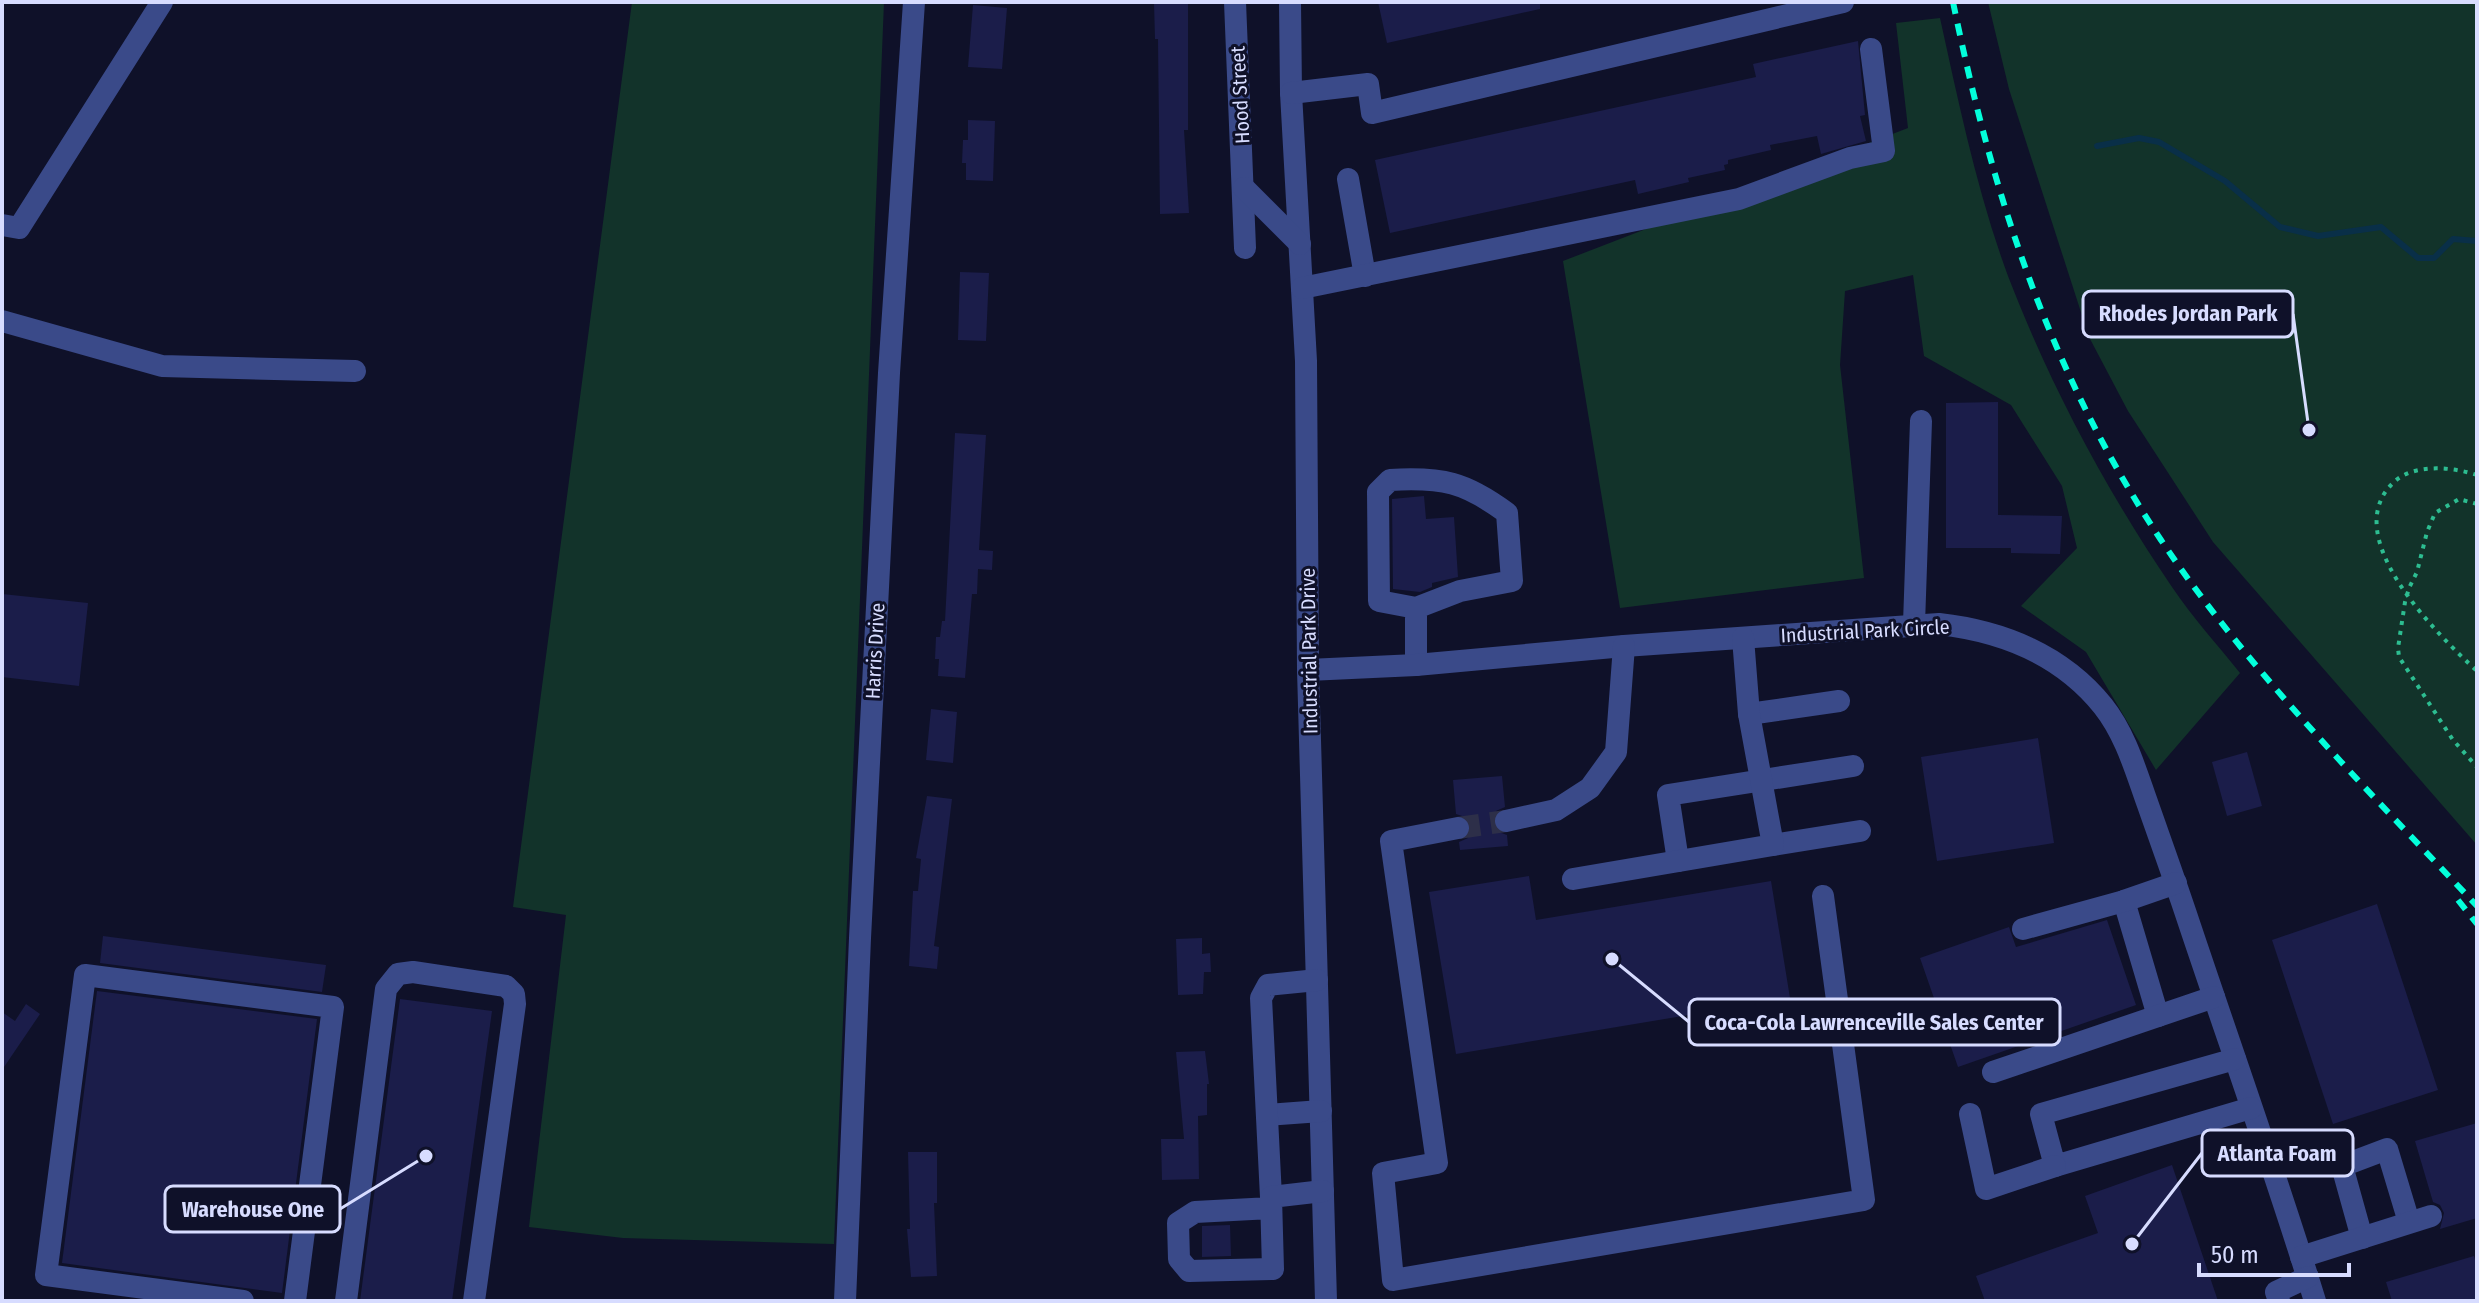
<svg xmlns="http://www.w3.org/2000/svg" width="2479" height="1303" font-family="'Fira Sans Condensed',sans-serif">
	<rect width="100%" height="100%" fill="#0f1129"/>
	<g fill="#12332a">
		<path d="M632,2H884L834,1244L623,1238L529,1227L566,915L513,907Z"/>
		<path d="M1988,2H2477V845L2213,542L2128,411L2089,337L2009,89Z"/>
		<path d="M1940,18C1959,104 1977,192 2008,276C2050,385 2106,490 2172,587C2192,617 2217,644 2240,673L2156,770L2086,652L2021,606L2077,548L2062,486L2011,405L1924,356L1913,275L1845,291L1840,365L1864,578L1620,608L1563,261L1908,128L1896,23Z"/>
	</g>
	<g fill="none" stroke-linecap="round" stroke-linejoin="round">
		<path stroke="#092f48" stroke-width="6" d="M2097,146L2139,138L2159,142L2225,181L2280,227L2318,236L2381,227L2418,258H2434L2453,239L2477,241"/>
	</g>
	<g fill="#1b1d4a">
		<path d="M1154,2H1188V130H1184L1189,213L1160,214L1158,39H1155Z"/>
		<path d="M1378,2H1540V9L1387,43Z"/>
		<path d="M973,5L1007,8L1002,69L968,67Z"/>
		<path d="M1858,41L1865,115L1860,116L1866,141L1821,154L1817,136L1770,145L1771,150L1728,160V164L1724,165L1725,170L1688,178L1689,182L1638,194L1635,180L1390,233L1375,160L1756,77L1753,64Z"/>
		<path d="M968,120L995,121L993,181L966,180V163H962L963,140H968Z"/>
		<path d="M960,272L989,273L986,341L958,340Z"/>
		<path d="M1998,402V515L2062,516L2060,554L2011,553V548H1946V403Z"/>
		<path d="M955,433L986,435L979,550L993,551L992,570L978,569L977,594H972L965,678L938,676L939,659H935L936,637H940L942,621H945Z"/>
		<path d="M1424,496L1426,519L1454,517L1458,577L1432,583V587L1420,592L1393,589L1392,499Z"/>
		<path d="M2,594L88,603L79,686L2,677Z"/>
		<path d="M931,709L957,712L953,763L926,760Z"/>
		<path d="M2038,738L2054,843L1937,861L1921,757Z"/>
		<path d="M2247,752L2262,806L2227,816L2212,762Z"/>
		<path d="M1502,776L1505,807L1496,811L1492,823L1496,831L1507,835L1508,846L1460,850L1459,842L1468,838L1472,826L1468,818L1456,814L1453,780Z"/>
		<path d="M927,796L952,799L934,946L939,947L937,969L909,966L913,891H918L921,859L916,858Z"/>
		<path d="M1529,876L1536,920L1771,881L1790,998L1456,1054L1429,892Z"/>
		<path d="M2377,904L2438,1090L2333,1124L2272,940Z"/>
		<path d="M2107,920L2136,1005L1958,1067L1920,958L2009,927L2016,947Z"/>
		<path d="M103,936L326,965L322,992L100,963Z"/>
		<path d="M1202,938V954L1210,953L1211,972H1204L1203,994L1178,995L1176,939Z"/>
		<path d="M97,991L317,1019L282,1293L62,1263Z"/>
		<path d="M400,999L492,1011L452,1301H360Z"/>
		<path d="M26,1004L40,1014L2,1070V1012L15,1021Z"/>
		<path d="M1205,1051L1209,1084H1207V1115L1198,1116L1199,1179L1162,1180L1161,1139H1184L1176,1052Z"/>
		<path d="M2477,1123V1218L2440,1229L2444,1213L2440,1205L2433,1202L2415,1141Z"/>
		<path d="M908,1152H937V1203H934L937,1276L911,1277L907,1229H910Z"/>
		<path d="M2172,1165L2218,1301H1985L1976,1276L2098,1233L2085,1196Z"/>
		<path d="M1230,1225L1231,1256L1202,1257V1226Z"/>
		<path d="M2474,1256L2477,1267V1301H2392L2386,1282Z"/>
	</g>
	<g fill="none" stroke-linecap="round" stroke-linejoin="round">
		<path stroke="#2d2f49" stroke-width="22" stroke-dasharray="22 11" stroke-linecap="butt" d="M1458,828L1506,821"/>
		<g stroke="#2dbd91" stroke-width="4" stroke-dasharray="4 6" stroke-linecap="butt">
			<path d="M2477,475C2453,467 2414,463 2394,482C2336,536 2438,635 2477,671"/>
			<path d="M2477,504L2459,499L2435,513L2427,532L2417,572L2409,588L2405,602L2398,648L2399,657L2453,740L2477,767"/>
		</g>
		<g stroke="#3a4a89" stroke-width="22">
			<path d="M1235,2L1245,248"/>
			<path d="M1290,2L1291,93L1306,361L1308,670L1326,1301"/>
			<path d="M1291,93L1368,84L1372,113L1843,2"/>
			<path d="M1348,179L1365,276"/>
			<path d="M1244,188L1300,244"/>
			<path d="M2,225L19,228L162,2"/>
			<path d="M1302,288L1739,199L1850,158L1884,151L1871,49"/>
			<path d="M2,321L162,366L355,371"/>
			<path d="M1416,608L1460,591L1512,581L1507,513C1465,482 1443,477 1390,480L1378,492L1379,601L1416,608V665"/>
			<path d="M1914,624L1921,421"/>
			<path d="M1308,670L1416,665L1624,646L1939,624C2002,631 2062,655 2103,706C2126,735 2136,772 2148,805C2161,842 2174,878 2186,914C2229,1043 2275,1171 2315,1301"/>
			<path d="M1749,714L1839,701"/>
			<path d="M1506,821L1556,810L1590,788L1616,752L1624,646"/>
			<path d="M1458,828L1391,841L1437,1163L1383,1173L1393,1280L1864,1200L1823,896"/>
			<path d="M1773,845L1860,831"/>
			<path d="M1678,861L1668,795L1853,766"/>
			<path d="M1573,879L1773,845L1749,714L1743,638"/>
			<path d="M2124,901L2158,1016"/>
			<path d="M2023,929L2124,901L2176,883"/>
			<path d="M2235,1059L2041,1114L2055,1166L2251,1108"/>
			<path d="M1993,1072L2214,997"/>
			<path d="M1970,1114L1986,1189L2055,1166"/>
			<path d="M1267,1115L1321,1111"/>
			<path d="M1271,1197L1261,998L1268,985L1317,980"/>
			<path d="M1271,1208L1195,1212L1178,1223L1179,1259L1189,1271L1273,1269L1271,1197L1323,1191"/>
			<path d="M2362,1238L2342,1166L2387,1149L2409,1222"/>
			<path d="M2301,1257L2431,1216"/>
			<path d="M243,1301L46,1275L85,975L333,1007L295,1301"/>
			<path d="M346,1301L386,989L398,974L413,972L506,986L514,994L515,1004L474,1301"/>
			<path d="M845,1301L860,938L889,373L914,2"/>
			<path d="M2279,1301L2276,1292L2308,1277"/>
		</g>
		<g stroke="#03ffdb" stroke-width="6" stroke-dasharray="12 10" stroke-linecap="butt">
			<path d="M1953,2C1993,197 2050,373 2161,540C2251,674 2367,789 2477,906"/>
			<path d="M2458,900L2477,924"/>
		</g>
	</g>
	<g text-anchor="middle" stroke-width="6" stroke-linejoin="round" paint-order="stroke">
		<g font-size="20" fill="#d7dcff" stroke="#0f1129">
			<text transform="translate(1240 95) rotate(-93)" y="7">Hood Street</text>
			<text transform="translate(1865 631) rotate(-3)" y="7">Industrial Park Circle</text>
			<text transform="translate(875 651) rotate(-87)" y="7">Harris Drive</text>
			<text transform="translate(1309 651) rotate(-91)" y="7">Industrial Park Drive</text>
		</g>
	</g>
	<path fill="none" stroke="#d7dcff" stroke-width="3" d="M2309 430L2293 314M1612 959L1689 1022M2132 1244L2202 1153M426 1156L340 1209"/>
	<g fill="#d7dcff" stroke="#0f1129" stroke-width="3">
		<circle cx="2309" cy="430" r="8"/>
		<circle cx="1612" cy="959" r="8"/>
		<circle cx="2132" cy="1244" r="8"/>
		<circle cx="426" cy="1156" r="8"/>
	</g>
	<g fill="#0f1129" stroke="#d7dcff" stroke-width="3">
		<rect x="2083" y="291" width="210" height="46" rx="8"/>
		<rect x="1689" y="999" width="371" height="46" rx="8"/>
		<rect x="2202" y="1130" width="151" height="46" rx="8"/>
		<rect x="165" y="1186" width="175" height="46" rx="8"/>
	</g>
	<g font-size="22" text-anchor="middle" font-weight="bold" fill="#d7dcff">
		<text x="2188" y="321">Rhodes Jordan Park</text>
		<text x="1874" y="1030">Coca-Cola Lawrenceville Sales Center</text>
		<text x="2277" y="1161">Atlanta Foam</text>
		<text x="253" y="1217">Warehouse One</text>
	</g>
	<rect width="2479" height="1303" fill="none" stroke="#d7dcff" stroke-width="8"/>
	<path d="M2199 1263v12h150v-12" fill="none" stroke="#d7dcff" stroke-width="4"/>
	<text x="2211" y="1263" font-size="24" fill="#d7dcff" stroke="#0f1129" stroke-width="6" paint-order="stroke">50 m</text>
</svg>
